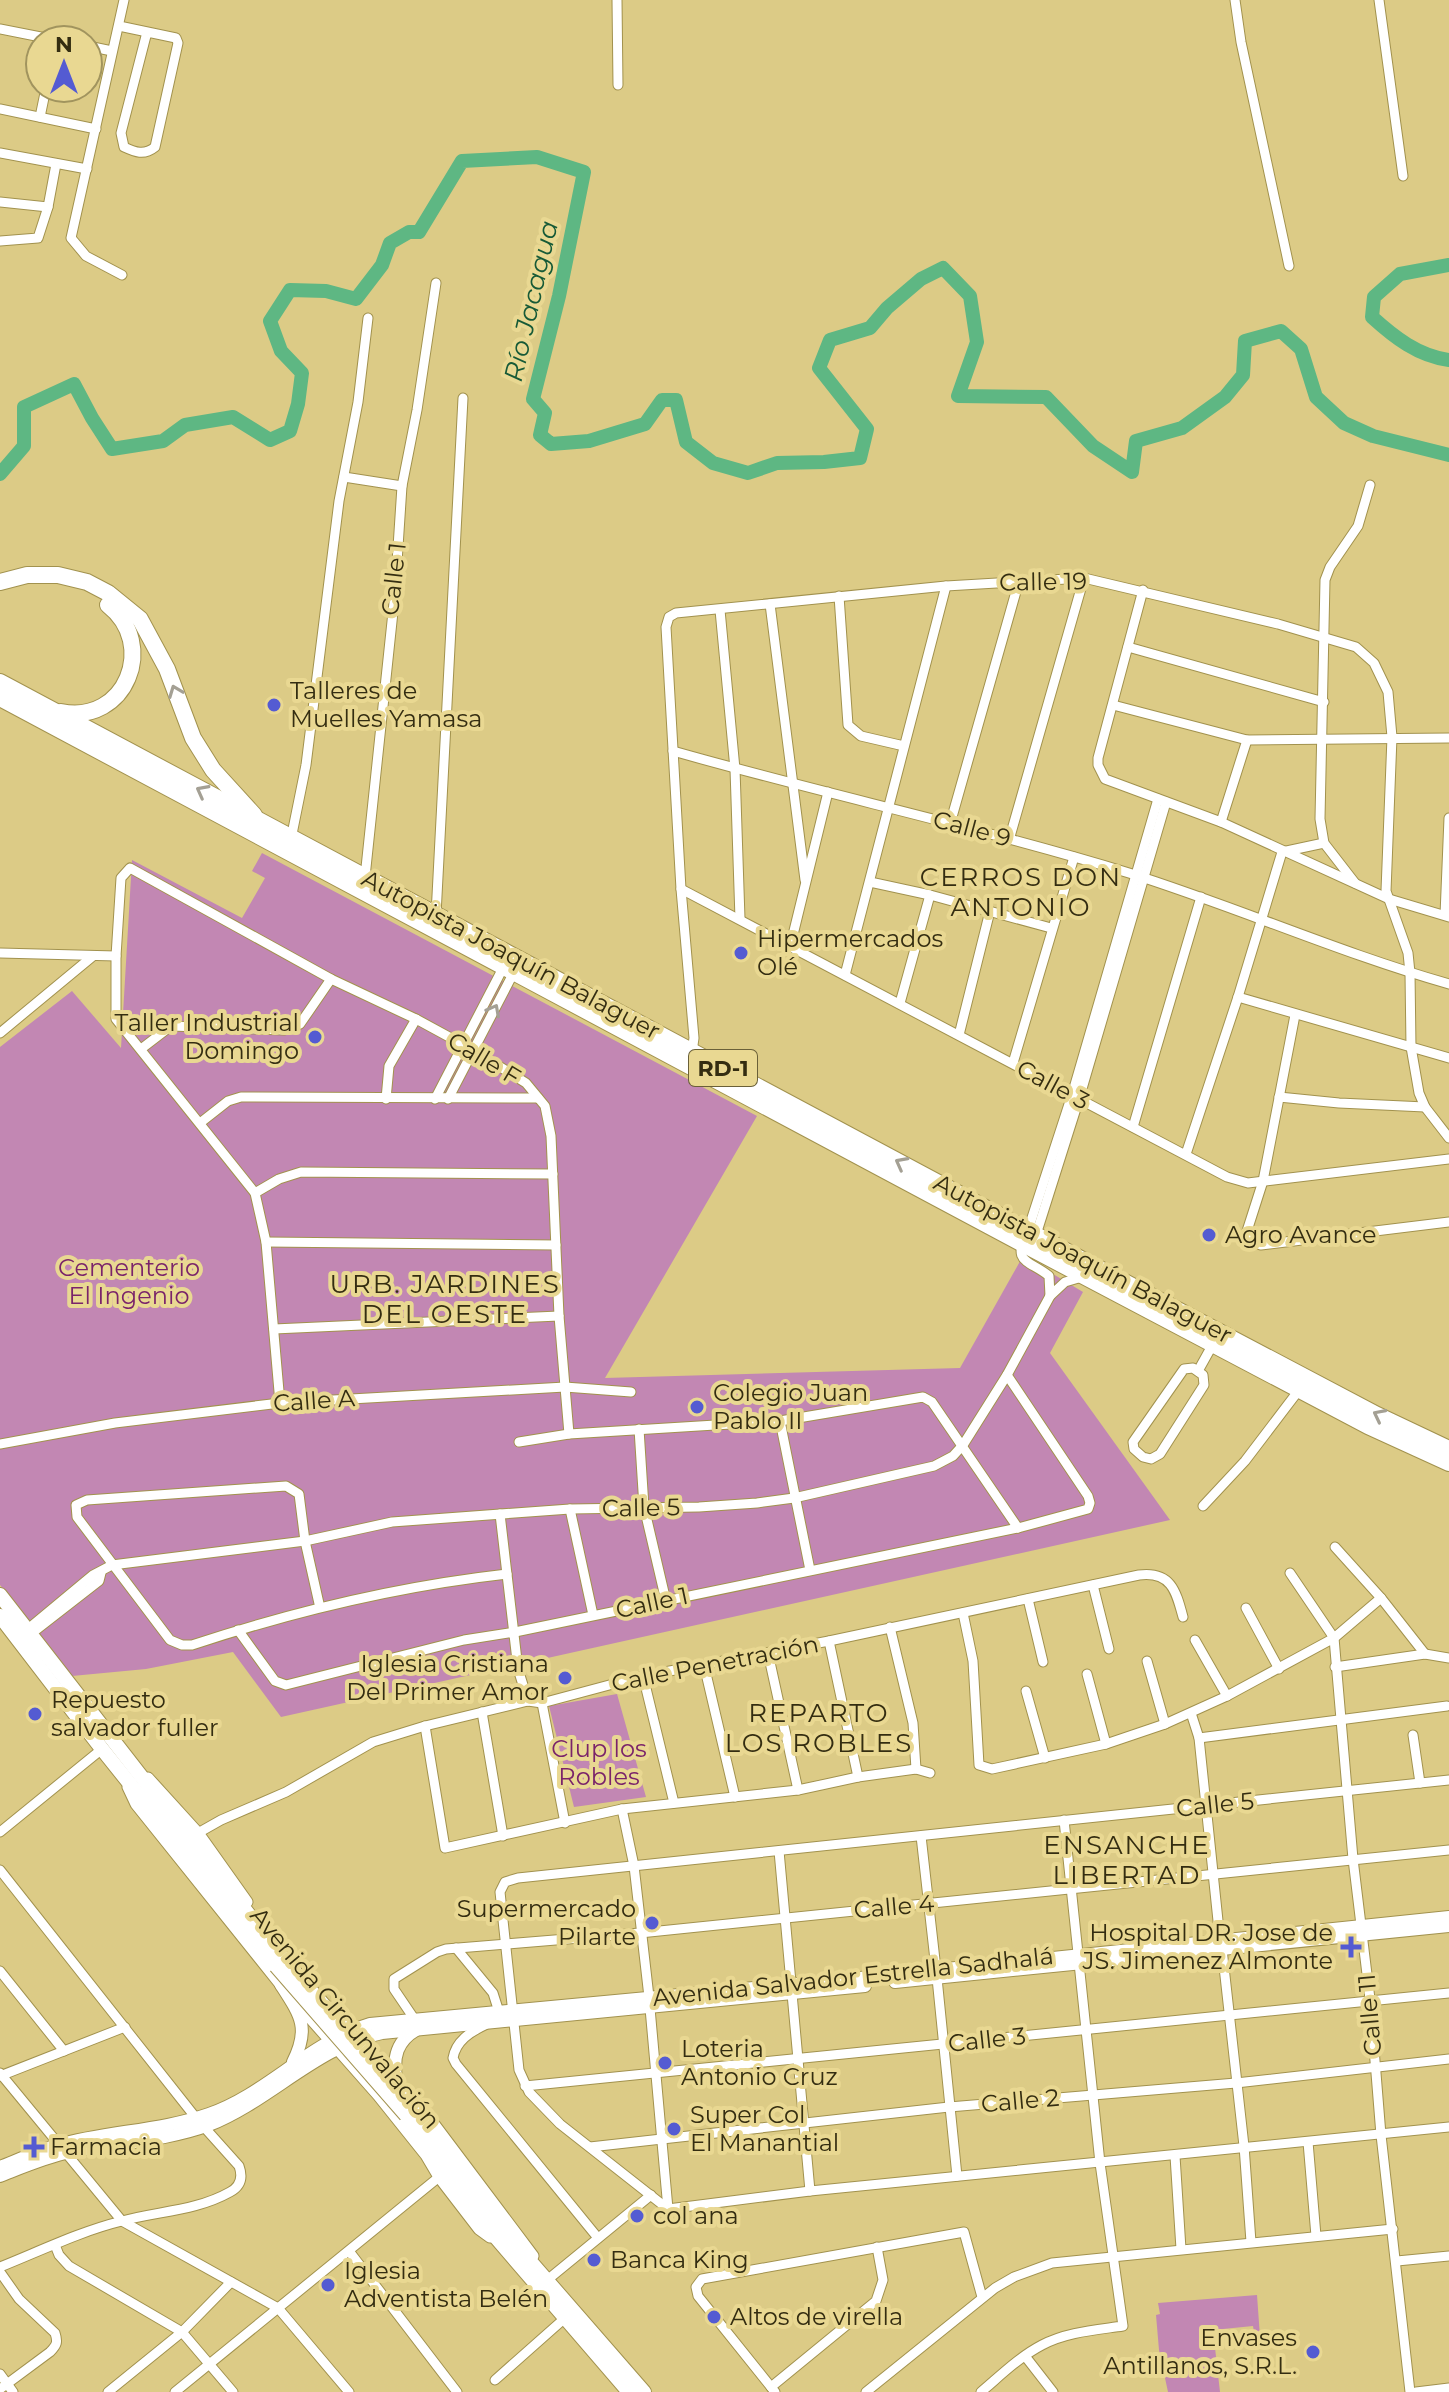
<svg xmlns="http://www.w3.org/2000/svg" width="1449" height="2392" font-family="Montserrat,sans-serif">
	<rect width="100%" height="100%" fill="#dccb86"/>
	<g fill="#c287b3">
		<path d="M262,853L757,1116L605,1378L960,1368L1023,1256L1083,1292L1050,1353L1170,1520L281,1717L233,1652L146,1669L72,1676L0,1585V1047L72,991L121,1048L132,860L242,918L265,878L252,871Z"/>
		<path d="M617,1694L646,1797L574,1807L549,1706Z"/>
		<path d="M1257,2295L1260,2337L1255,2338L1253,2326L1213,2330L1220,2392H1168L1159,2350L1156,2315L1160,2314L1158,2303Z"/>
	</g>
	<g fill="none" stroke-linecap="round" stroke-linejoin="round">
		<g stroke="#5eb783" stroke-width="14">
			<path d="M1449,265L1400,274L1374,297L1372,317C1394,337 1418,356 1449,360"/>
			<path d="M0,474L24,446V407L74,384L92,418L112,449L163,441L185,425L233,417L270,440L290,431L298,404L302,373L281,351L270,321L290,290L326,291L356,299L382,265L390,243L409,232H419L462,161L537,157L584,172L559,296L533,399L545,413L540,435L551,444L589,441L645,424L662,400H676L686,442L713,463L748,473L777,463L824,462L860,458L867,429L819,368L830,340L870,328L887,308L921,279L943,268L970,296L977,342L958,396L1046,397L1093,446L1132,472L1136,441L1182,428L1225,397L1243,375L1245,341L1281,331L1301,349L1316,397L1344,423L1373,436L1449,455"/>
		</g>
		<defs>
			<g id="minor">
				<path d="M617,0L618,85"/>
				<path d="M1235,0L1241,42L1289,266"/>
				<path d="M1379,0L1403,176"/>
				<path d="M119,26L176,38L178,43L155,147C144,156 135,152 124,147L121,133L147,32"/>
				<path d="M0,29L56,40"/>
				<path d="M88,46L112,51"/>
				<path d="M0,109L96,129"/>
				<path d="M40,117L46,88"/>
				<path d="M0,153L87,169"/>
				<path d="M0,202L48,207L56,164"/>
				<path d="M0,241L38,238L48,207"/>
				<path d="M122,275L86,256L71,238L124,0"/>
				<path d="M344,477L402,486"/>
				<path d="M1143,590L1098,758V765L1105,779L1221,822L1389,899L1449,917"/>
				<path d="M839,596L848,725L861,736L904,746"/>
				<path d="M770,604L805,880"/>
				<path d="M720,610L735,769L740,919"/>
				<path d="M1128,647L1324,702"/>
				<path d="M1113,705L1247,740L1449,738"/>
				<path d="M673,751C824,794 978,827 1129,873C1237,907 1340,953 1449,984"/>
				<path d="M1221,822L1247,740"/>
				<path d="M950,824L1019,581"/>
				<path d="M291,839L306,765L339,501L358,402L368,318"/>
				<path d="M1009,840L1084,578"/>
				<path d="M365,877L395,593L402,486L417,410L436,283"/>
				<path d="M870,882L930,895L1051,928"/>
				<path d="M1355,883L1324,843L1320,819L1325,580L1330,567L1358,526L1370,485"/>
				<path d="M681,889L1227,1177L1248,1183L1449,1159"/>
				<path d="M436,915L463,398"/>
				<path d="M1445,915L1449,818"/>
				<path d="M790,947L828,792"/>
				<path d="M0,953L116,956"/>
				<path d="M845,975L946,586"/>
				<path d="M1238,997L1449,1058"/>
				<path d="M900,1003L930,895"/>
				<path d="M1295,1015L1263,1181L1247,1231L1248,1240L1261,1245L1449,1222"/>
				<path d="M0,1033L93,956"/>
				<path d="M959,1035L990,911"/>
				<path d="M141,1049L171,1026L284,1030L300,1024L331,979"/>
				<path d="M692,1052L694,1038L681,889L666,627L669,617L676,613L946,586L1084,578L1278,624L1356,647L1374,663L1388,692L1392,737L1386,891L1408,953L1410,973L1411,1047L1419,1093L1425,1107L1449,1138"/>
				<path d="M1013,1063L1074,857"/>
				<path d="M1279,1097L1339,1103L1425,1107"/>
				<path d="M386,1099L389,1066L416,1019"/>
				<path d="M435,1099L504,966"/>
				<path d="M448,1099L514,972"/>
				<path d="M200,1123L228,1101L241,1097L538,1098"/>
				<path d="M1133,1127L1201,897"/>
				<path d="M1186,1154L1238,997L1282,852L1324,843"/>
				<path d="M255,1193L279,1179L301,1172L553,1174"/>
				<path d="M1035,1238L1079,1099L1166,802"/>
				<path d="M266,1242L556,1245"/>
				<path d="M1050,1296L1049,1276C1030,1260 1010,1264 1028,1230L1072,1095L1158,799"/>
				<path d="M274,1329L559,1316"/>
				<path d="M1193,1368L1203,1375L1204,1385L1160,1454L1151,1459L1143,1457L1134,1449L1133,1442L1184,1369Z"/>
				<path d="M1198,1371L1213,1344"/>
				<path d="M280,1403L266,1242L255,1193L116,1019V956L121,878L130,868L331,979L416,1019L473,1050L526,1083L545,1106L551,1136L559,1316L569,1434"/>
				<path d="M780,1421L810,1570"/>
				<path d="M639,1429L644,1507L666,1601"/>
				<path d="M519,1442L569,1434L780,1421L923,1397L932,1402L1018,1528"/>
				<path d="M0,1444L115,1423L280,1403L565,1387L631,1392"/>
				<path d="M1203,1506L1245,1461L1299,1390"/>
				<path d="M570,1509L593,1615"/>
				<path d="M500,1514L518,1669L528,1701"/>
				<path d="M1335,1547L1381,1598L1425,1654"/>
				<path d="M1290,1573L1334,1638L1353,1859L1370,1999L1381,2135L1410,2392"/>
				<path d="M1093,1585L1109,1649"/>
				<path d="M1028,1599L1043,1662"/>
				<path d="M320,1608L305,1541L299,1494L286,1486L87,1500L76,1505L77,1517L170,1640L182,1645H192C295,1611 400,1586 507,1574"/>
				<path d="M1246,1608L1279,1669"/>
				<path d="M963,1613L973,1661L979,1765L992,1769L1106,1744L1165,1724L1227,1696L1334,1638L1381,1598"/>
				<path d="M890,1627L913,1723L916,1769"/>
				<path d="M28,1629L93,1575L112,1565L305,1541L392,1522L570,1509L699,1507L757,1503L794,1498L934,1466L953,1456L963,1445L1007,1375L1050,1296L1065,1282L1082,1277"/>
				<path d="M36,1630L99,1581L101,1573"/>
				<path d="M238,1630L275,1681L286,1685L464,1640L515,1632L1018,1528L1088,1509L1090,1503L1088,1496L1007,1375"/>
				<path d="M1195,1640L1227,1696"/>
				<path d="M829,1641L858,1777"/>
				<path d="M768,1653L798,1790"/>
				<path d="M1147,1661L1165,1724"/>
				<path d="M704,1665L735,1797"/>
				<path d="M1335,1667L1425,1654L1449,1658"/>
				<path d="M1087,1674L1106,1744"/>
				<path d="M643,1676L674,1803"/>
				<path d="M1026,1691L1045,1758"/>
				<path d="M542,1703L565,1823"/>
				<path d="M482,1712L503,1836"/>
				<path d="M1191,1713L1199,1738L1220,1940"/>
				<path d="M425,1726L445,1848L622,1809L798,1790L858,1777L916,1769L930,1773"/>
				<path d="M1413,1735L1420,1783"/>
				<path d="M1199,1738L1447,1706"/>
				<path d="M622,1809L634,1866L649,1997L668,2209"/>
				<path d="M0,1832L102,1749"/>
				<path d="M198,1833L221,1820L286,1792L373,1742L425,1726L528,1701L542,1703L643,1676L829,1641L1139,1575C1171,1571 1176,1591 1183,1617"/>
				<path d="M921,1836L936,1969"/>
				<path d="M779,1851L810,2191"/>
				<path d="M0,1870L196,2118L239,2166C243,2177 241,2186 230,2192C196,2211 159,2211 122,2221C81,2231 40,2251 0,2267"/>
				<path d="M456,1948L493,1993L499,2012"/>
				<path d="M1222,1949L1244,2146L1251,2242"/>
				<path d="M0,1971L64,2051"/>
				<path d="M937,1978L957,2176"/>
				<path d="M415,2020L394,1989V1979L437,1952L446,1949L640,1933L1449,1850"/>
				<path d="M485,2025C470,2032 456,2041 453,2058L456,2064L598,2238"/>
				<path d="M0,2073L122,2221L278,2308L349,2392"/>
				<path d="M0,2076L125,2027"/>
				<path d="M525,2086L1449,1993"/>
				<path d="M1308,2142L1316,2236"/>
				<path d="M590,2147L949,2107L1236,2083L1449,2059"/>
				<path d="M1175,2156L1181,2249"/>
				<path d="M668,2209L560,2124L529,2092L519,2070L500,1892L505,1882L518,1878L1449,1780"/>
				<path d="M668,2209L810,2191L1449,2127"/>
				<path d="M55,2245L59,2255L69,2266L182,2332L233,2392"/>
				<path d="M349,2251L457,2392"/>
				<path d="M1397,2261L1449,2256"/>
				<path d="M0,2272L19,2299L55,2333C58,2342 57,2345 50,2352L0,2389"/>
				<path d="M546,2281L651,2195"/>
				<path d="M1025,2356L1053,2392"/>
				<path d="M0,2374L13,2392"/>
				<path d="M495,2380L565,2318"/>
				<path d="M771,2387L876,2301L883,2280L877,2247"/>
				<path d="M108,2392L182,2332L231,2282"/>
				<path d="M175,2392L439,2177"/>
				<path d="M775,2392L698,2296L696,2287L702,2279L964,2232L982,2297"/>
				<path d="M866,2392L995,2288L1014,2277L1052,2263L1393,2229"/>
				<path d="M981,2392C1000,2376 1019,2357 1042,2345C1066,2332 1096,2330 1123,2326L1100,2163L1064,1820"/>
				<path d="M1416,2392L1449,2388"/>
			</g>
			<g id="tertiary">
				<path d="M148,1778L198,1833L247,1902"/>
				<path d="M128,1787L136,1804L281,1985L378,2095L426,2155L439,2177L479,2229L490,2237"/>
				<path d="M421,2107L533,2256"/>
			</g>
			<g id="secondary">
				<path d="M895,1982L1449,1926"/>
				<path d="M281,1985C301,2016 310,2028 293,2062"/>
				<path d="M396,2078C393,2057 397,2041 416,2030"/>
				<path d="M0,2167C19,2160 38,2150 58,2145C107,2131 160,2131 209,2114C267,2094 308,2043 370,2024L860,1978L1449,1917"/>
				<path d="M0,2176C23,2167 46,2157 70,2152C115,2143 166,2141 209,2125C270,2101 317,2046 382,2033L865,1986"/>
			</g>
			<g id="primary">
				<path d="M0,1595L284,1960"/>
				<path d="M0,1616L102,1749L276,1966"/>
				<path d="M415,2109L495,2221L644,2392"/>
				<path d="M406,2115L487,2227L629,2392"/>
			</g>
			<g id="motorway">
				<path d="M0,582L27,575H58L87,582L108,593L140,619L167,669L193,738L213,770L254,815"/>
				<path d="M0,682L1077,1257L1377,1415L1449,1449"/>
				<path d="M0,698L1021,1243L1368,1426L1449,1463"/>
				<path d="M61,712C126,725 158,644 108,605"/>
			</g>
		</defs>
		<use href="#minor" stroke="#a2924e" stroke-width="11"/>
		<use href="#tertiary" stroke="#a2924e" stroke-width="13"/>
		<use href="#secondary" stroke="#a2924e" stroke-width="14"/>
		<use href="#primary" stroke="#a2924e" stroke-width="16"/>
		<use href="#motorway" stroke="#a2924e" stroke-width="18"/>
		<use href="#minor" stroke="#fff" stroke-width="9"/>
		<use href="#tertiary" stroke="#fff" stroke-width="11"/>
		<use href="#secondary" stroke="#fff" stroke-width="12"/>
		<use href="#primary" stroke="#fff" stroke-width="14"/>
		<use href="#motorway" stroke="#fff" stroke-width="16"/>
		<defs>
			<g id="primary-bridge">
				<path d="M284,1960L415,2109"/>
				<path d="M276,1966L406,2115"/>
			</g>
		</defs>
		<use href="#primary-bridge" stroke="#a2924e" stroke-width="16" stroke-linecap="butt"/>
		<use href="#primary-bridge" stroke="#fff" stroke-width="14"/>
	</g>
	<defs><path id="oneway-chevron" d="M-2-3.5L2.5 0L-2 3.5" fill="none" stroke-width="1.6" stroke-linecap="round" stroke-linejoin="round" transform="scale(2)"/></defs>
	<g stroke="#a4a094">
		<use href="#oneway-chevron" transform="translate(175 691) rotate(-111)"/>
		<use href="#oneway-chevron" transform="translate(202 791) rotate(-152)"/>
		<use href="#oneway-chevron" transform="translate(494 1010) rotate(-62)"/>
		<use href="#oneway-chevron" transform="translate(901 1163) rotate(-152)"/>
		<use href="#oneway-chevron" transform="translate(1379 1415) rotate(-153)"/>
	</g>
	<g fill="#545bd2" stroke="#e9d892" stroke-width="3">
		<circle cx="274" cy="705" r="8"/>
		<circle cx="741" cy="953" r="8"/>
		<circle cx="315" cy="1037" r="8"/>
		<circle cx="1209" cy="1235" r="8"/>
		<circle cx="697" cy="1407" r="8"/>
		<circle cx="565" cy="1678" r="8"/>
		<circle cx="35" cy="1714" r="8"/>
		<circle cx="652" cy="1923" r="8"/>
		<path d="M1347 1935h8v8h8v8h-8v8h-8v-8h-8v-8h8z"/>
		<circle cx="665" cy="2063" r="8"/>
		<circle cx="674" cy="2129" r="8"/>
		<path d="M30 2135h8v8h8v8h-8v8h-8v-8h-8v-8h8z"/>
		<circle cx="637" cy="2216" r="8"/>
		<circle cx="594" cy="2260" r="8"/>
		<circle cx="328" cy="2285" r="8"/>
		<circle cx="714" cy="2317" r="8"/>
		<circle cx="1313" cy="2352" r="8"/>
	</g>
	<g text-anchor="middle" stroke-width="8" stroke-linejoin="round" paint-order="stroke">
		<rect fill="#e9d892" stroke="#6a6038" stroke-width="2" x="689" y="1050" width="68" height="36" rx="6"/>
		<g font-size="22" font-weight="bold" fill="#342d11">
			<text x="723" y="1076">RD-1</text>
		</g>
		<g font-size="24" fill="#342d11" stroke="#e9d892">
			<text transform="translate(394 579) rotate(-84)" y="8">Calle 1</text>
			<text transform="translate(1043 582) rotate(-1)" y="8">Calle 19</text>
			<text transform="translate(972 829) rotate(15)" y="8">Calle 9</text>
			<text transform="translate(511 955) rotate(28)" y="8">Autopista Joaquín Balaguer</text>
			<text transform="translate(484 1059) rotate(31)" y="8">Calle F</text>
			<text transform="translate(1053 1085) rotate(28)" y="8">Calle 3</text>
			<text transform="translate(1083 1259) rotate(28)" y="8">Autopista Joaquín Balaguer</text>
			<text transform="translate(314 1401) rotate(-4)" y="8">Calle A</text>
			<text transform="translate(641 1508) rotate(-1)" y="8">Calle 5</text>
			<text transform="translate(652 1603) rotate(-12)" y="8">Calle 1</text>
			<text transform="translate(715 1664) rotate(-11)" y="8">Calle Penetración</text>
			<text transform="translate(1215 1805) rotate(-6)" y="8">Calle 5</text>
			<text transform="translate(894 1907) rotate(-5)" y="8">Calle 4</text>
			<text transform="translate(853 1977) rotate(-6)" y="8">Avenida Salvador Estrella Sadhalá</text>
			<text transform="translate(1370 2015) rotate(-95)" y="8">Calle 11</text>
			<text transform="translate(345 2018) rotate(50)" y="8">Avenida Circunvalación</text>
			<text transform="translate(987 2040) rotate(-6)" y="8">Calle 3</text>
			<text transform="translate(1020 2101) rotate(-5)" y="8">Calle 2</text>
		</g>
		<g font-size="24" fill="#342d11" stroke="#e9d892" text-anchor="start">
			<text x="290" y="699">Talleres de<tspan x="290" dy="28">Muelles Yamasa</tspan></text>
			<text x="757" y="947">Hipermercados<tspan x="757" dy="28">Olé</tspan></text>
			<text x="299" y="1031" text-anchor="end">Taller Industrial<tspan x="299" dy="28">Domingo</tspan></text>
			<text x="1225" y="1243">Agro Avance</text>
			<text x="713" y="1401">Colegio Juan<tspan x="713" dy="28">Pablo II</tspan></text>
			<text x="549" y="1672" text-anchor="end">Iglesia Cristiana<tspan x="549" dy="28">Del Primer Amor</tspan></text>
			<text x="51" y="1708">Repuesto<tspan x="51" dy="28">salvador fuller</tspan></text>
			<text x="636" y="1917" text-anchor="end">Supermercado<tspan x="636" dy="28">Pilarte</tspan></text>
			<text x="1333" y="1941" text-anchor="end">Hospital DR. Jose de<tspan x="1333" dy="28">JS. Jimenez Almonte</tspan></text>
			<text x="681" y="2057">Loteria<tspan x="681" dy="28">Antonio Cruz</tspan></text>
			<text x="690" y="2123">Super Col<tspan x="690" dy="28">El Manantial</tspan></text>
			<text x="50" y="2155">Farmacia</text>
			<text x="653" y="2224">col ana</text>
			<text x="610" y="2268">Banca King</text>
			<text x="344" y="2279">Iglesia<tspan x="344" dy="28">Adventista Belén</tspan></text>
			<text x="730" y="2325">Altos de virella</text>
			<text x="1297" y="2346" text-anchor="end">Envases<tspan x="1297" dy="28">Antillanos, S.R.L.</tspan></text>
		</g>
		<g font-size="24" fill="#7a236a" stroke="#e9d892">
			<text x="129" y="1276">Cementerio<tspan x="129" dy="28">El Ingenio</tspan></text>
			<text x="599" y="1757">Clup los<tspan x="599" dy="28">Robles</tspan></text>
		</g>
		<g font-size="26" font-style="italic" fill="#175a37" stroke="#e9d892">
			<text transform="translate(531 301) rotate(-77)" y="9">Río Jacagua</text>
		</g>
		<g font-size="26" letter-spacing="2" fill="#342d11" stroke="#e9d892">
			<text x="1021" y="886">CERROS DON<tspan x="1021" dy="30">ANTONIO</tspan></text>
			<text x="445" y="1293">URB. JARDINES<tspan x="445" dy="30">DEL OESTE</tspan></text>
			<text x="819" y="1722">REPARTO<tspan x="819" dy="30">LOS ROBLES</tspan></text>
			<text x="1127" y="1854">ENSANCHE<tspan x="1127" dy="30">LIBERTAD</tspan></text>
		</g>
	</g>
	<g transform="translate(64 64)"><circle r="38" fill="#e9d892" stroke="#a1945e" stroke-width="2"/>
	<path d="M0-6L14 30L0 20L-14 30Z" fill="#545bd2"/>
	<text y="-12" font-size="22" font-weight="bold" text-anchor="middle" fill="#342d11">N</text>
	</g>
</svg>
